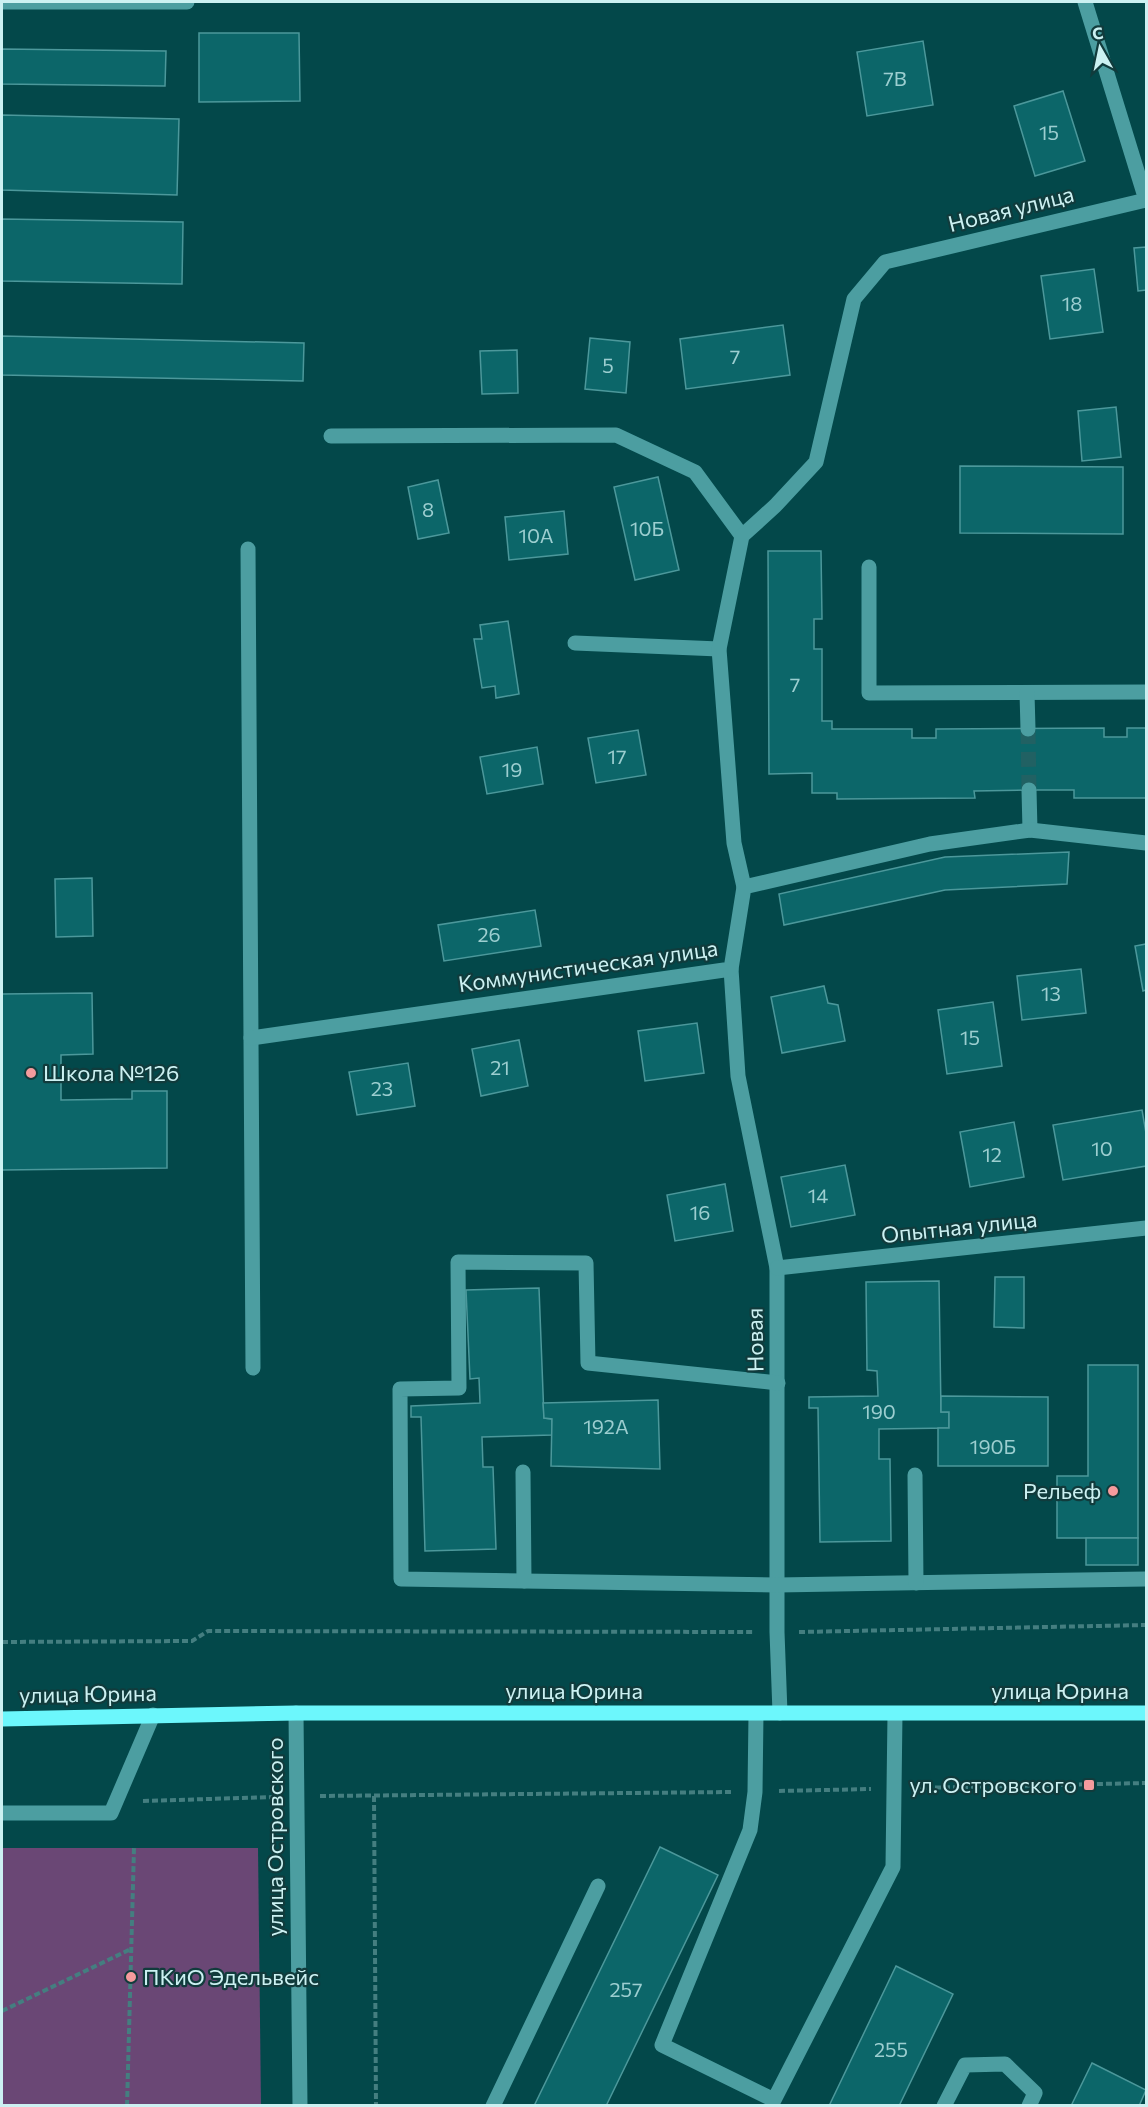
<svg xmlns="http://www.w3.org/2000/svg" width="1148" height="2107" font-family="Commissioner,sans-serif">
	<rect width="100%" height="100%" fill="#03484a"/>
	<path fill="#6a4775" d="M2,1848H258L261,2105H2Z"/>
	<g fill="#0c6669" stroke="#4c989b" stroke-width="1.5">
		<path d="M199,33H299L300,101L199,102Z"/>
		<path d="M923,41L933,105L867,116L857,52Z"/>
		<path d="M2,49L166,51L165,86L2,84Z"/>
		<path d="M1063,91L1085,161L1035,176L1014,106Z"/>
		<path d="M2,115L179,119L177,195L2,190Z"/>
		<path d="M2,219L183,222L182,284L2,281Z"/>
		<path d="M1146,247V290L1138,291L1134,248Z"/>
		<path d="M1094,269L1103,332L1050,339L1041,276Z"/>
		<path d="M783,325L790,375L686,389L680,339Z"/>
		<path d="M2,336L304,343L303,381L2,375Z"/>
		<path d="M590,338L630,342L626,393L585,389Z"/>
		<path d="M517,350L518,393L482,394L480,351Z"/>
		<path d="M1116,407L1121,457L1082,461L1078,411Z"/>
		<path d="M960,466L1123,467V534L960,533Z"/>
		<path d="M658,477L679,570L635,580L614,487Z"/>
		<path d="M438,480L449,533L418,539L408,487Z"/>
		<path d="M564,511L568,554L509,560L505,517Z"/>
		<path d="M768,551H821L822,619H814V649H822V721H832V729H912V738H936V729L1104,728V737H1127V728H1146V798H1074V790H1029L974,791L975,798L837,799V793H812V773L769,774Z"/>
		<path d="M508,621L519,694L496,698L495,686L482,688L474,639H482L480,625Z"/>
		<path d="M638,730L646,775L596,783L588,738Z"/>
		<path d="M537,747L543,784L487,794L480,757Z"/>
		<path d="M1069,852L1067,884L945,890L784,925L779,894L945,857Z"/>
		<path d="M92,878L93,936L56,937L55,879Z"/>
		<path d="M535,910L541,946L444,961L438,925Z"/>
		<path d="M1146,944V990L1143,991L1135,946Z"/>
		<path d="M1081,969L1086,1013L1022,1020L1017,976Z"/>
		<path d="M824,986L828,1003L838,1005L845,1041L782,1053L771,997Z"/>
		<path d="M92,993L93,1054L61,1055V1100L132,1099V1091H167V1168L2,1170V994Z"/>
		<path d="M993,1002L1002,1066L947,1074L938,1010Z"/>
		<path d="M697,1023L704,1073L645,1081L638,1031Z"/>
		<path d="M519,1040L528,1086L481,1096L472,1049Z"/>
		<path d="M408,1063L415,1106L357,1115L349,1072Z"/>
		<path d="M1142,1110L1146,1133V1166L1063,1180L1053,1125Z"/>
		<path d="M1014,1122L1024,1177L970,1187L960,1132Z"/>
		<path d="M845,1165L855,1215L791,1227L781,1177Z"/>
		<path d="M725,1184L733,1231L675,1241L667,1195Z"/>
		<path d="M995,1277H1024V1328L994,1327Z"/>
		<path d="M939,1281L941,1412H949V1428L879,1429V1459H890L891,1541L820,1542L818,1408H809V1397L878,1396L877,1371L867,1370L866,1282Z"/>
		<path d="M539,1288L544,1418L552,1419V1435L482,1437L483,1467H493L496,1549L425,1551L421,1417H411V1406L480,1403L479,1378L470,1379L466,1290Z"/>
		<path d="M1088,1365H1138V1538H1057V1476H1088Z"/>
		<path d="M941,1396L1048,1397V1466H938V1428H949V1412H941Z"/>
		<path d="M658,1400L660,1469L551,1466L552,1419L544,1418L543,1403Z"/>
		<rect x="1086" y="1538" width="52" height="27"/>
		<path d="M660,1847L718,1875L606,2106H534Z"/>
		<path d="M896,1966L953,1994L899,2106H829Z"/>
		<path d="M1092,2063L1146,2090L1139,2106H1071Z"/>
	</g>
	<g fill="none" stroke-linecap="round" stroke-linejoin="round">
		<path stroke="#216163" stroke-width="15" stroke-dasharray="15 8" stroke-linecap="butt" d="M1028,729L1029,790"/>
		<g stroke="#447e80" stroke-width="4" stroke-dasharray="6 3" stroke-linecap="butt">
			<path d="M799,1632L1146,1625"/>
			<path d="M2,1642L192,1641L208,1631L753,1632"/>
			<path d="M917,1788L1146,1783"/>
			<path d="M779,1791L871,1789"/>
			<path d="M320,1796L733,1792"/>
			<path d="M374,1796L376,2106"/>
			<path d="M143,1801L274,1797"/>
			<path d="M2,2011L131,1949"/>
			<path d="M127,2106L134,1848"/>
		</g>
		<g stroke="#4c9ea1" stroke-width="15">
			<path d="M2,2H187"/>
			<path d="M331,436L616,435L695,472L742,536"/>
			<path d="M248,549L253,1368"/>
			<path d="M869,567V693L1146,692"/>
			<path d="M575,643L719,649"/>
			<path d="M1027,693L1028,729"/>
			<path d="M1029,790L1030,830"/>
			<path d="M744,887L734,843L719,649L742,536L775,506L816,462L854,299L885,262L1146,200L1085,2"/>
			<path d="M731,969L738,1076L777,1268V1632L780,1713"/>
			<path d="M251,1038L731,969L744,887L930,844L1030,830L1146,843"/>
			<path d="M777,1268L1146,1228"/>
			<path d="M778,1383L588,1363L586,1263L458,1262L459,1388L400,1389L401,1579L777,1585L1146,1579"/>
			<path d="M523,1472L524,1581"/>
			<path d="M915,1475L916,1583"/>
			<path d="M296,1713L300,2106"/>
			<path d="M756,1714L755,1792L750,1830L662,2045L774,2100L893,1867L895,1714"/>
			<path d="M2,1813H111L153,1715"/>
			<path d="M493,2106L598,1886"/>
			<path d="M944,2106L965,2065L1005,2064L1035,2093L1029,2106"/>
		</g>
		<path stroke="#6cf7fc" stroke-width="15" d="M2,1719L296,1713H1146"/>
	</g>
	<g fill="#f59b9d" stroke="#113b3c" stroke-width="2">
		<circle cx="31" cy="1073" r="6"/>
		<circle cx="1113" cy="1491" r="6"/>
		<rect x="1083" y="1779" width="12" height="12" rx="3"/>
		<circle cx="131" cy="1977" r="6"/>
	</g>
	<g text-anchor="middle" stroke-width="4.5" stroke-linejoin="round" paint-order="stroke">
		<g font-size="20" fill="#9cced0">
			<text x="895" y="86">7В</text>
			<text x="1049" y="140">15</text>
			<text x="1072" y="311">18</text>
			<text x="735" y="364">7</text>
			<text x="608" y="373">5</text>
			<text x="428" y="517">8</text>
			<text x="647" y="536">10Б</text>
			<text x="536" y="543">10А</text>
			<text x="795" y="692">7</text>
			<text x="617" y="764">17</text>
			<text x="512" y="777">19</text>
			<text x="489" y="942">26</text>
			<text x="1051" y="1001">13</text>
			<text x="970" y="1045">15</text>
			<text x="500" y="1075">21</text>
			<text x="382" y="1096">23</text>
			<text x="1102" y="1156">10</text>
			<text x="992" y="1162">12</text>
			<text x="818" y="1203">14</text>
			<text x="700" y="1220">16</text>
			<text x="879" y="1419">190</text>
			<text x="606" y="1434">192А</text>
			<text x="993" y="1454">190Б</text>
			<text x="626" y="1997">257</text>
			<text x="891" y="2057">255</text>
		</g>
		<g font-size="22" fill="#ccf1f2" stroke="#113b3c">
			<text transform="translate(1011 209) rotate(-14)" y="8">Новая улица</text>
			<text transform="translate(588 966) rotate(-8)" y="8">Коммунистическая улица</text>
			<text transform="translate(959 1227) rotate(-6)" y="8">Опытная улица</text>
			<text transform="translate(755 1340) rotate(-91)" y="8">Новая</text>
			<text x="574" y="1699">улица Юрина</text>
			<text x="1060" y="1699">улица Юрина</text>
			<text transform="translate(88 1694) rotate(-1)" y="8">улица Юрина</text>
			<text transform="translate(275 1837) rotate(-90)" y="8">улица Островского</text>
		</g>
		<g font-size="22" fill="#ccf1f2" stroke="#113b3c" text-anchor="start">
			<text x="43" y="1081">Школа №126</text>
			<text x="1101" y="1499" text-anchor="end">Рельеф</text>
			<text x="1077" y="1793" text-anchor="end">ул. Островского</text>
			<text x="143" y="1985">ПКиО Эдельвейс</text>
		</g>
	</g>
	<rect width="1148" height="2107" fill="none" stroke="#ccf1f2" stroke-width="6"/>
	<g transform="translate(1100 48) rotate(351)" stroke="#113b3c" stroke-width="4.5" paint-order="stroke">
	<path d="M0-4.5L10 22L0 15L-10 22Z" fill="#ccf1f2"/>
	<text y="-9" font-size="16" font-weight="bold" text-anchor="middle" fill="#ccf1f2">С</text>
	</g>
</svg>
